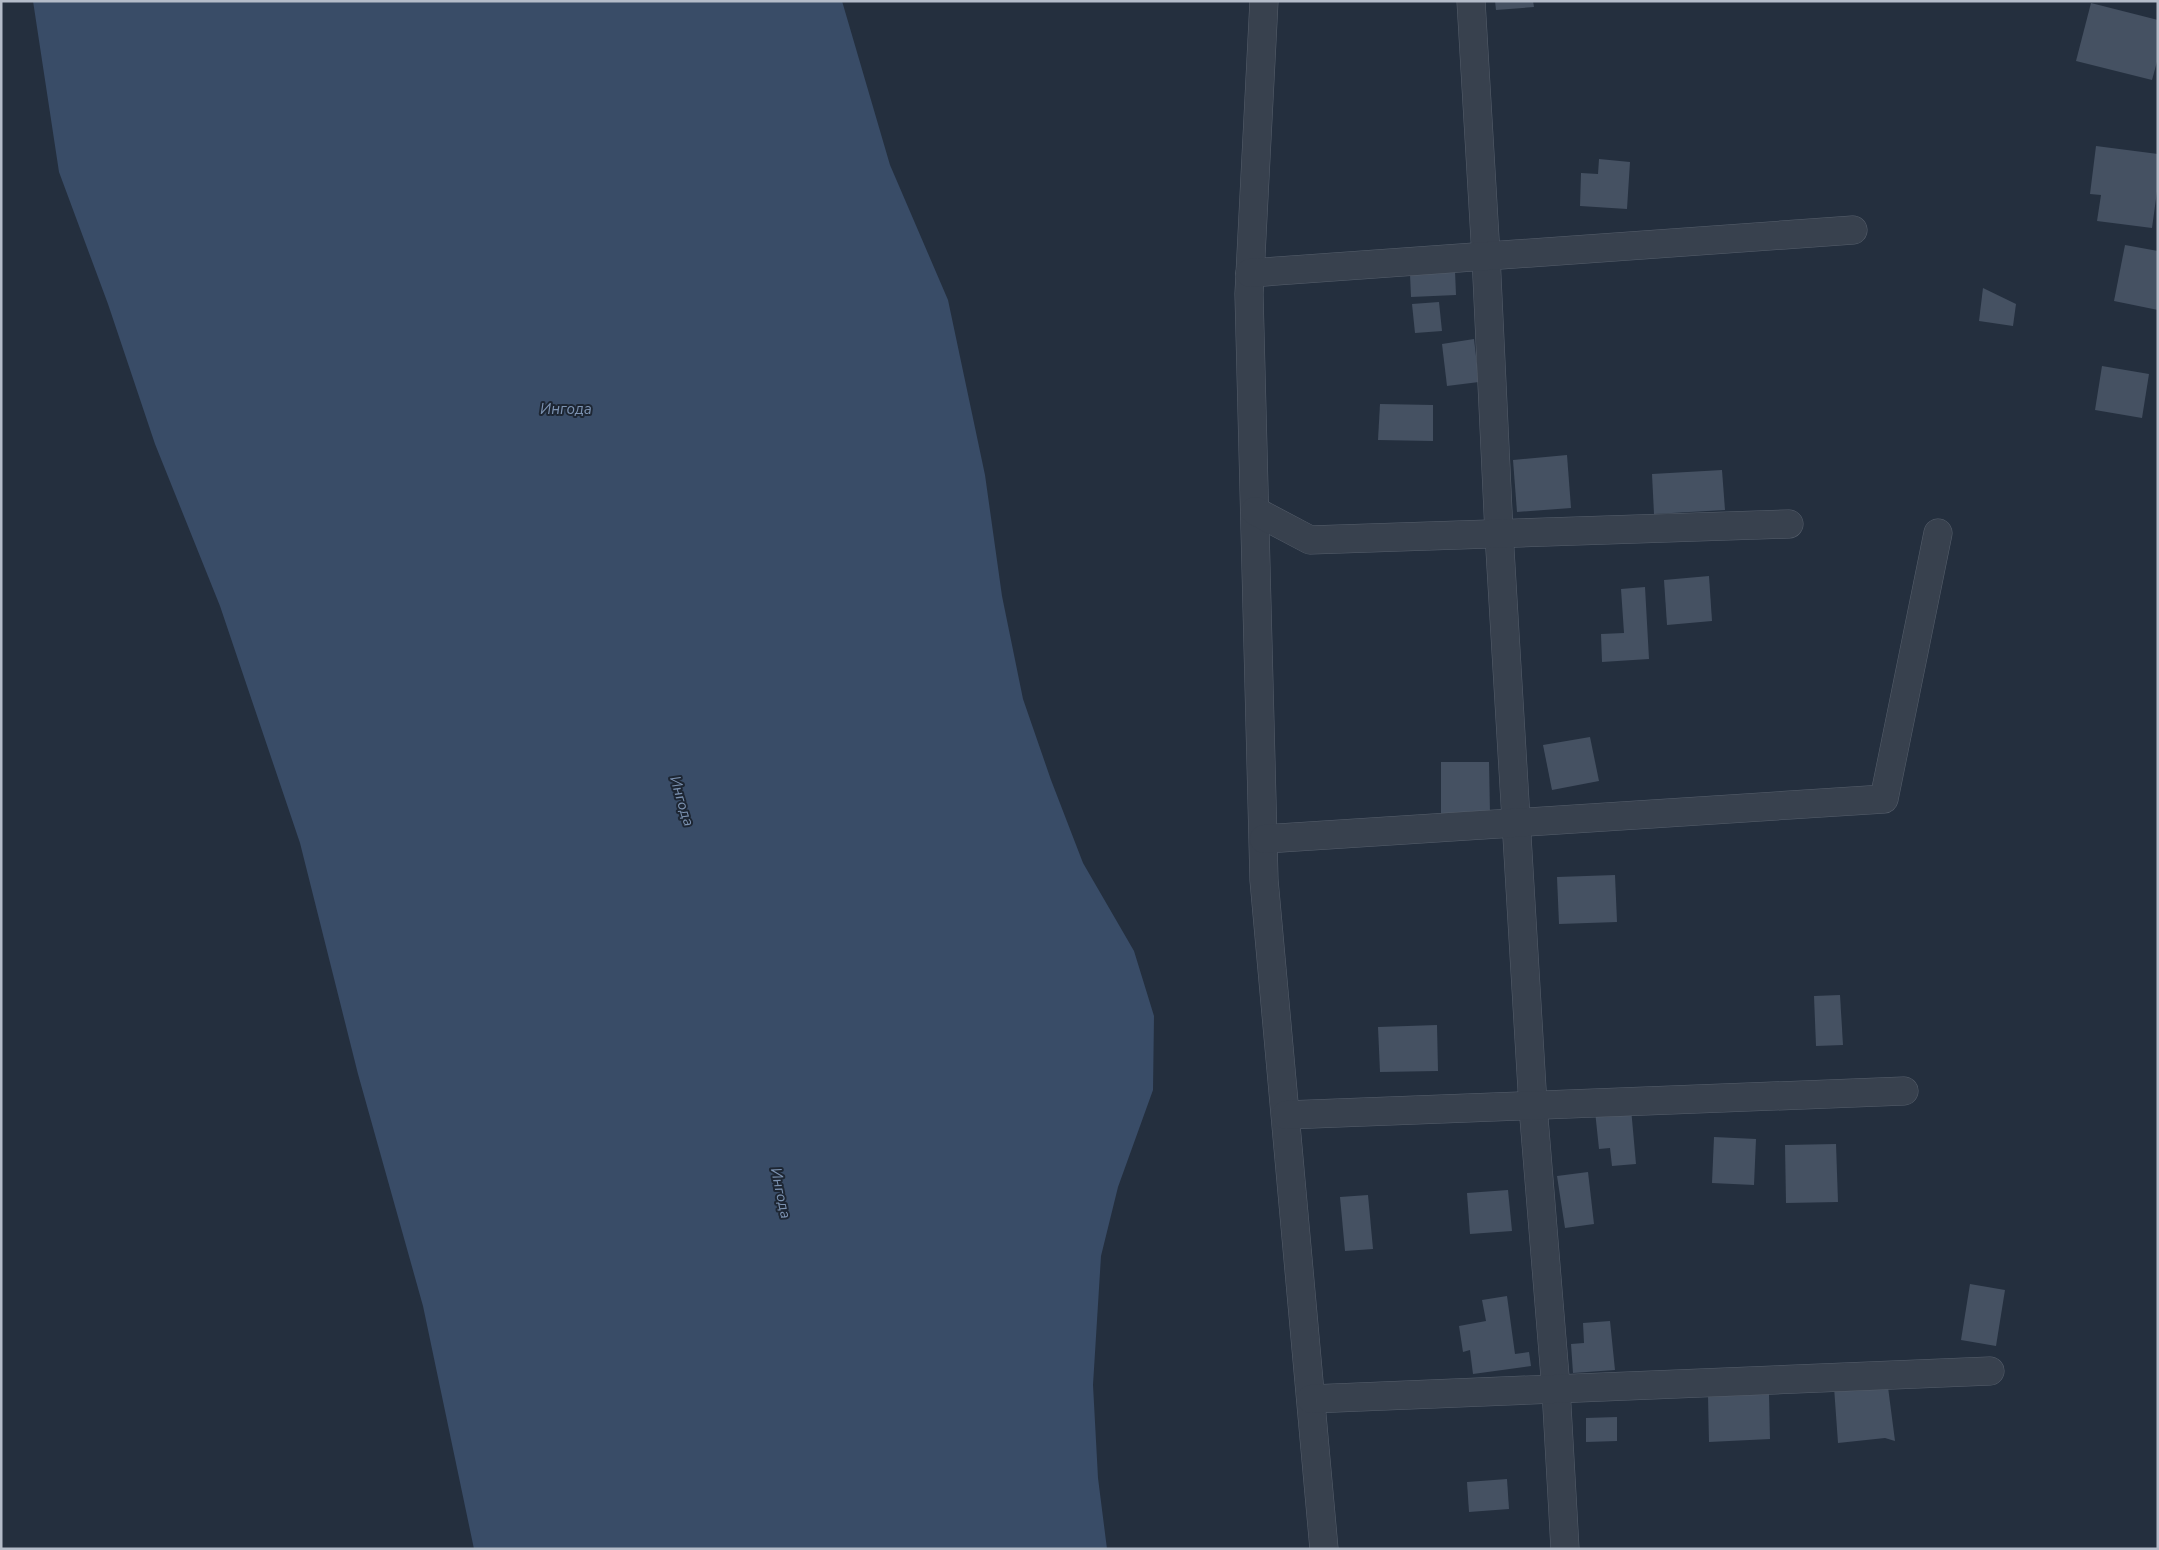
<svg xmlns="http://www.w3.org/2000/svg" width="2159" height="1550" font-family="'Nunito Sans',sans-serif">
	<rect width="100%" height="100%" fill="#242f3e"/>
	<path fill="#394c67" d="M33,1H842L890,165L948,300L985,475L1002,596L1023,699L1051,780L1083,863L1134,951L1154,1016L1153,1090L1118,1187L1101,1256L1093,1385L1098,1478L1107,1549H474L423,1306L358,1074L300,843L220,606L155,444L108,304L59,172Z"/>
	<g fill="#455162">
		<path d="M1495,1H1533L1534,7L1496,10Z"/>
		<path d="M2091,3L2158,20V58L2152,80L2076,61Z"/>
		<path d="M2096,146L2158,154V184L2152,228L2097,221L2101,195L2090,194Z"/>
		<path d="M1599,159L1630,162L1627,209L1580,206L1581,173L1598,174Z"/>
		<path d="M2125,245L2158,251V310L2114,301Z"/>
		<path d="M1455,271L1456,295L1411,297L1410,274Z"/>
		<path d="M1983,288L2016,304L2013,326L1979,321Z"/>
		<path d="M1439,302L1442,331L1415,333L1412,304Z"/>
		<path d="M1474,339L1479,382L1447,386L1442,344Z"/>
		<path d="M2102,366L2149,374L2142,418L2095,410Z"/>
		<path d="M1380,404L1433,405V441L1378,440Z"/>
		<path d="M1567,455L1571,508L1517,512L1513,460Z"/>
		<path d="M1722,470L1725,510L1654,514L1652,474Z"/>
		<path d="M1709,576L1712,621L1667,625L1664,580Z"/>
		<path d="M1645,587L1649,659L1602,662L1601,634L1624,633L1621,589Z"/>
		<path d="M1590,737L1599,781L1552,790L1543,745Z"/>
		<path d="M1441,762H1489L1490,814L1441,816Z"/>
		<path d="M1615,875L1617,922L1559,924L1557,877Z"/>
		<path d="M1840,995L1843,1045L1816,1046L1814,996Z"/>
		<path d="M1437,1025L1438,1071L1380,1072L1378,1027Z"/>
		<path d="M1631,1108L1636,1164L1612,1166L1610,1148L1599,1149L1595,1111Z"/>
		<path d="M1714,1137L1756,1139L1754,1185L1712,1183Z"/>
		<path d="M1836,1144L1838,1202L1786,1203L1785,1145Z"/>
		<path d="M1588,1172L1594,1224L1565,1228L1557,1176Z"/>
		<path d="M1508,1190L1512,1231L1470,1234L1467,1193Z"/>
		<path d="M1368,1195L1373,1249L1345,1251L1340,1197Z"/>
		<path d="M1970,1284L2005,1290L1996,1346L1961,1340Z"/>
		<path d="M1507,1296L1515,1354L1529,1352L1531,1366L1473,1374L1470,1350L1463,1352L1459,1326L1486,1321L1482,1300Z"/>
		<path d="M1610,1321L1615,1370L1573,1373L1571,1344L1584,1343L1583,1323Z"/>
		<path d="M1834,1387H1888L1895,1441L1885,1438L1838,1443Z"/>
		<path d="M1769,1394L1770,1439L1709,1442L1708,1395Z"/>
		<path d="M1617,1417V1441L1586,1442V1418Z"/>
		<path d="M1507,1479L1509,1509L1469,1512L1467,1482Z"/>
	</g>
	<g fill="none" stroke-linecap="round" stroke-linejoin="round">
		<defs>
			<g id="minor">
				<path d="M1264,1L1249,294L1264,880L1324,1549"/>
				<path d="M1471,1L1486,256L1499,533L1533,1106L1556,1389L1565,1549"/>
				<path d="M1250,273L1853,230"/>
				<path d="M1255,511L1310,540L1789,524"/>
				<path d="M1264,839L1884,799L1938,533"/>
				<path d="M1286,1115L1904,1091"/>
				<path d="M1311,1399L1990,1371"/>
			</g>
		</defs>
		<use href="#minor" stroke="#565f6c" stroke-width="29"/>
		<use href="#minor" stroke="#38414e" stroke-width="28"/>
	</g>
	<g text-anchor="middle" stroke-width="4" stroke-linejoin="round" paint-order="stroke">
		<g font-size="15" font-style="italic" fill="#7c92b1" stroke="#1d2633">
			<text x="566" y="414">Ингода</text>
			<text transform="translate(682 801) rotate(73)" y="5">Ингода</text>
			<text transform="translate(781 1193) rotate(78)" y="5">Ингода</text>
		</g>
	</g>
	<rect width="2159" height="1550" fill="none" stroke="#b4bcc9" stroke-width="5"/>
</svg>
